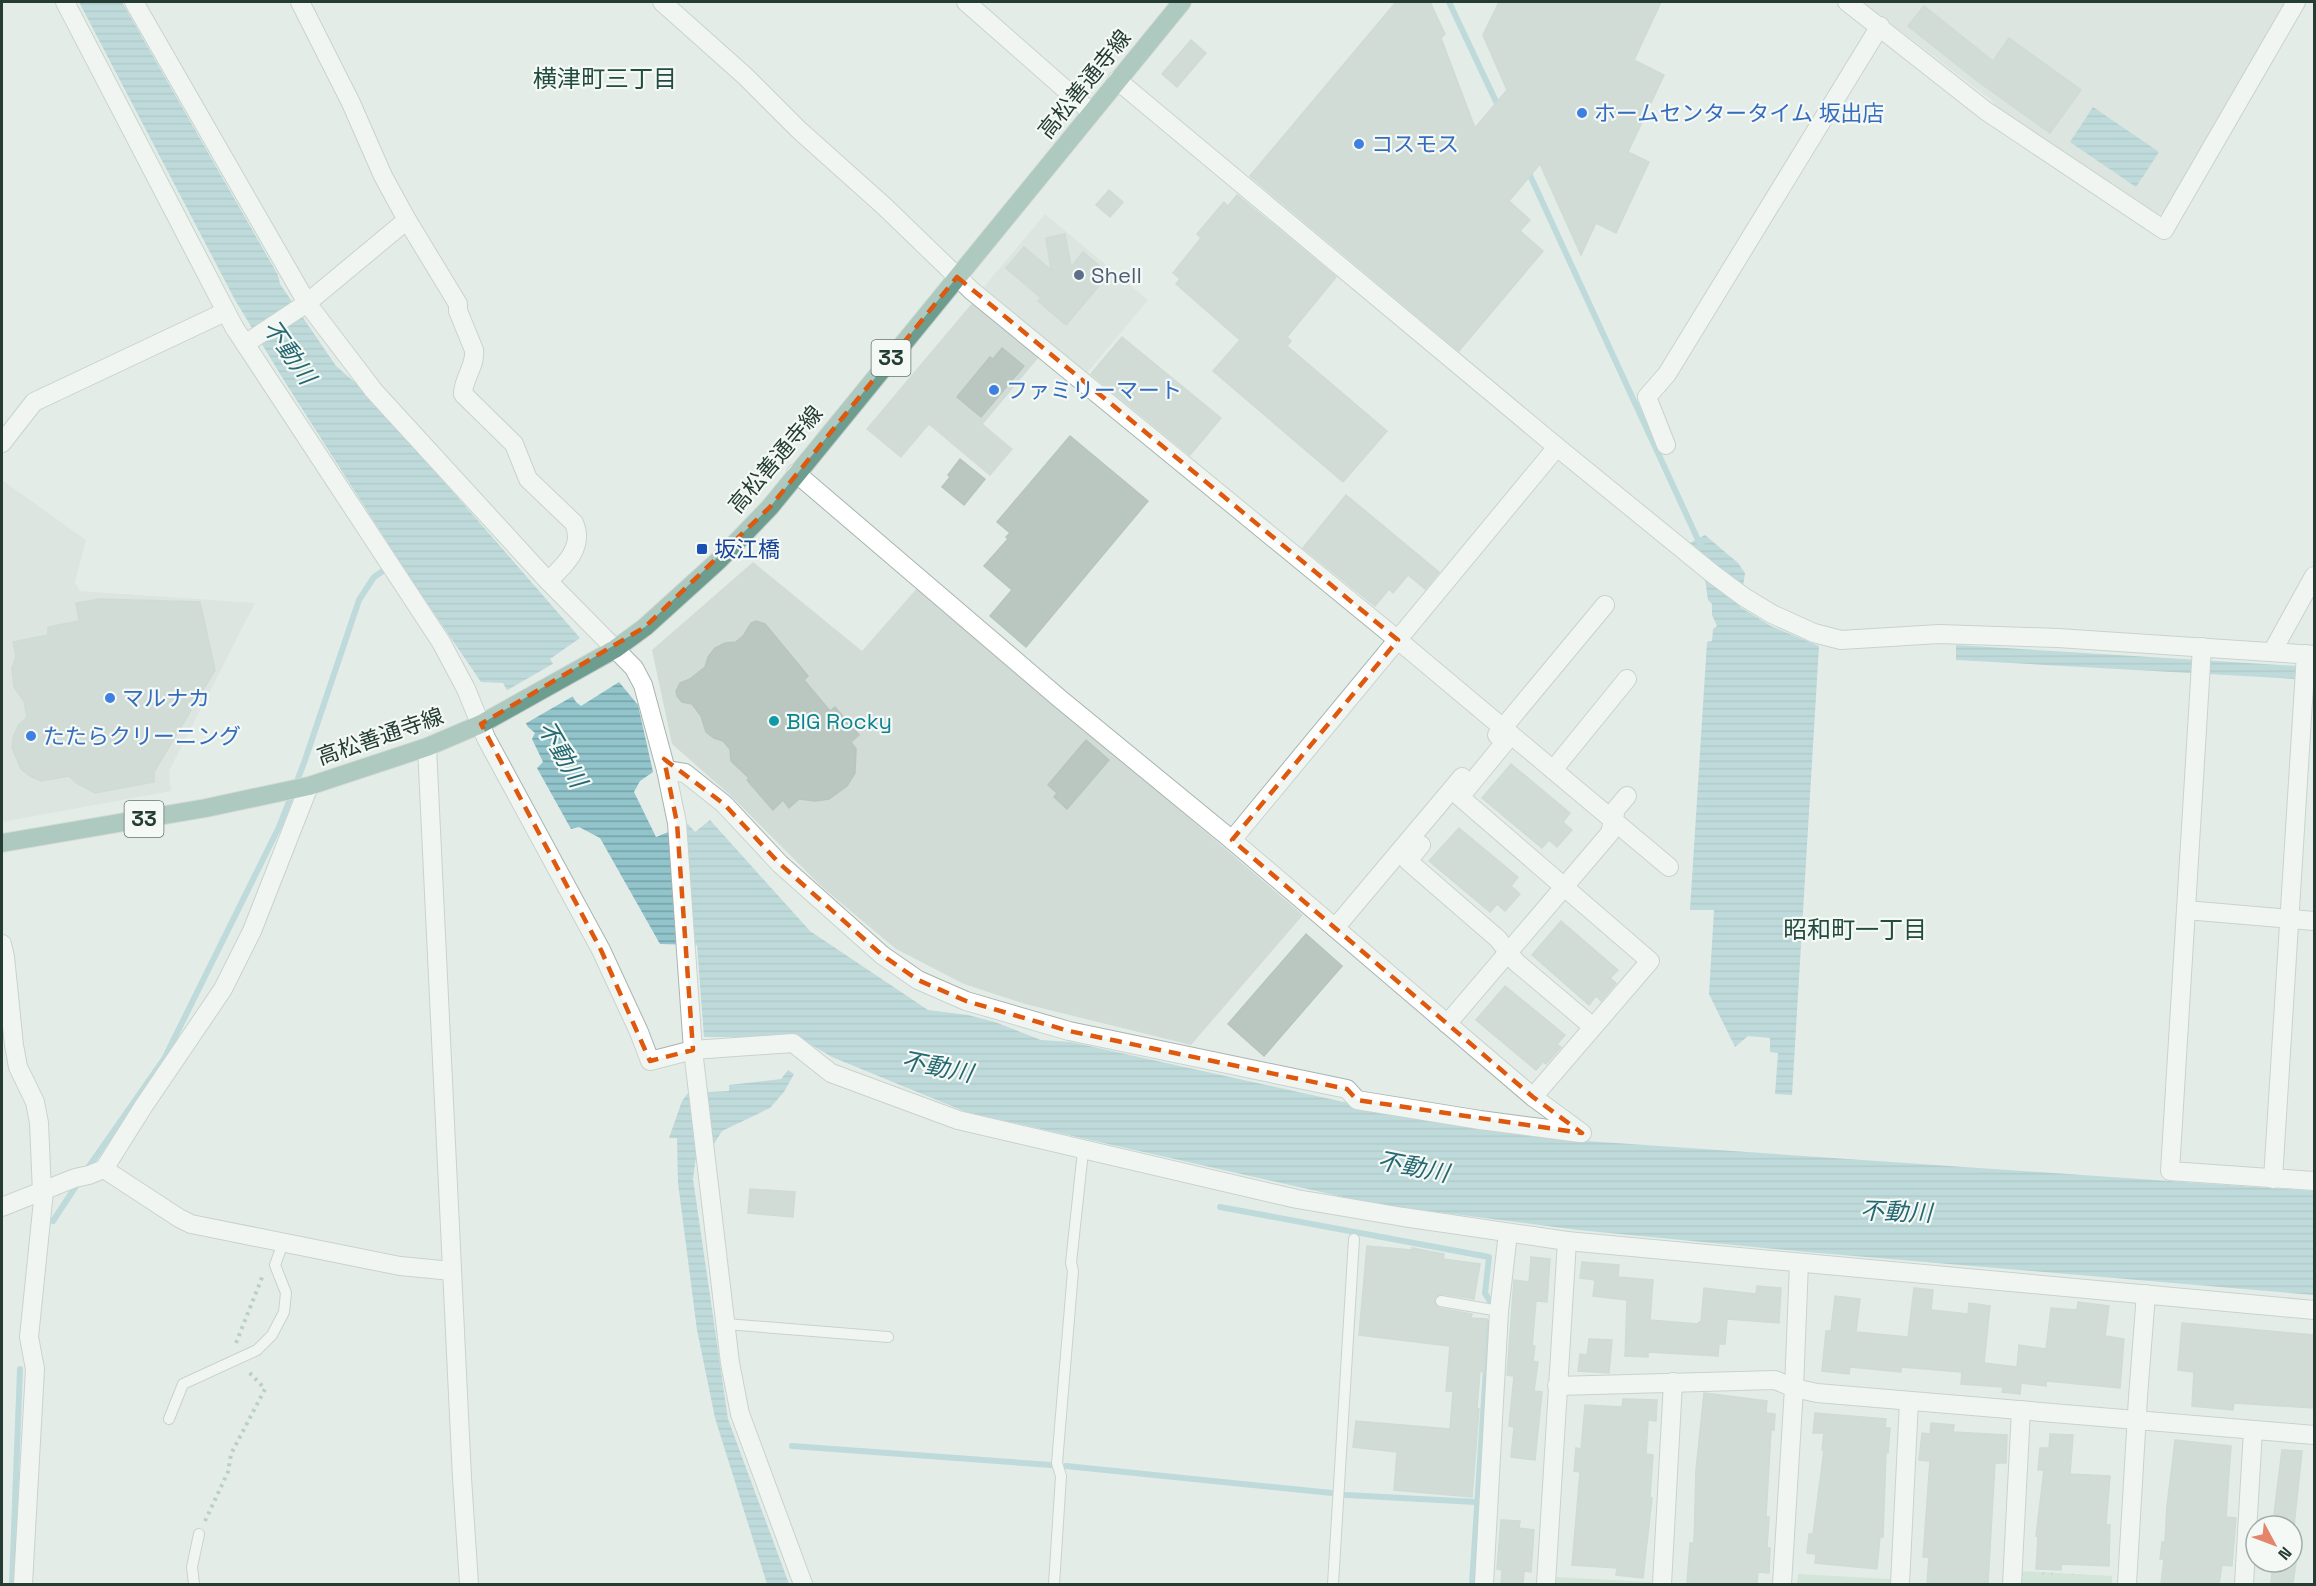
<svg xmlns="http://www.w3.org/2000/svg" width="2316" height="1586" font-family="'Space Grotesk','Noto Sans JP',sans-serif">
	<defs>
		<pattern id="park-crowns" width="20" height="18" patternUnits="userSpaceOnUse" patternTransform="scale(1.5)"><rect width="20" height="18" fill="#bfdbc6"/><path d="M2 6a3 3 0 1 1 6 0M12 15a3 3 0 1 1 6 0" fill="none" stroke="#a4bdab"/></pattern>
		<pattern id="water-rules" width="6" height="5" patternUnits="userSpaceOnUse" patternTransform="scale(1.5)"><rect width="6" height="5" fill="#92c4cb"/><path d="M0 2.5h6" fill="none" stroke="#77a0a6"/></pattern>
	</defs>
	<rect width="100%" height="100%" fill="#e4ece8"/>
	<g fill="#d2dcd7">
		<path d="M1863,2H2289L2166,212L2156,215L1993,105L1994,102Z"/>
		<path d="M1045,214L1148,300L1086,374L983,288Z"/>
		<path d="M973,302L1039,357L983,424L1013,449L990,476L929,425L901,458L866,429Z"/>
		<path d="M2,480L86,540L75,582L80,591L255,603L169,771L171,791L2,822Z"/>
		<path d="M753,562L862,651L918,587L1303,915L1191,1045L1025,1004L964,984L896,949L822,887L730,795L672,744L652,650Z"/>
	</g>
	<g fill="url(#park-crowns)">
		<path d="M2021,1571L2112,1576V1584H2020Z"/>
		<path d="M1798,1574L1891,1579V1584H1797Z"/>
		<path d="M1556,1577L1651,1582V1584H1556Z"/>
	</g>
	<g fill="url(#water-rules)">
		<path d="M79,2H122L278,275L280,284L336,366L366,392L580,638L550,659L576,702L581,706L619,682L638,705L653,772L640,781L634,792L656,837L688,824L695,832L710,820L810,931L928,1010L968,1015L995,1022L1041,1040L1071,1042L1412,1117L1572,1140L2314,1191V1295L1807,1252L1578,1230L1374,1204L966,1112L832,1057L798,1037H704L697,945L660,944L600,838L579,827L571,829L537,768L543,762L532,739L535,733L528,727L503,683L481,682L412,581L285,382L235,300Z"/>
		<path d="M2093,107L2159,152L2136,187L2070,142Z"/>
		<path d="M1705,535L1738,563L1745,573L1740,607L1771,626L1819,646L1792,1095L1775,1094L1778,1053L1770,1052V1038L1748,1036L1735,1047L1709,994L1714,910H1690L1707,642L1712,641L1713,629L1717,626L1712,615V604L1708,600L1705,579L1710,561L1688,544Z"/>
		<path d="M1956,645L2314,667V680L1956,660Z"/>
		<path d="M788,1070L794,1074L784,1092L770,1108L722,1131L714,1144L696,1157L693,1179L728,1419L789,1584H767L715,1418L697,1330L678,1183L677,1138H669L682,1101L688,1093L729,1091V1085L781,1079Z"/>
	</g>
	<path fill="#e4ece8" d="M556,662L575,695L523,725L504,692Z"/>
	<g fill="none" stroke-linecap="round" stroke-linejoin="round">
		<g stroke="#92c4cb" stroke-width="6">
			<path d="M1449,2L1500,110"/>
			<path d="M1528,171L1699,542L1702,545"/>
			<path d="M85,1172L164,1059L279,827L304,763L359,600L374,577L389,567"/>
			<path d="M1220,1207L1489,1257L1485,1293L1489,1300"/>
			<path d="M53,1221L78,1183"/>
			<path d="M792,1446L1051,1465"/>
			<path d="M1066,1466L1332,1493"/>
			<path d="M1346,1495L1476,1502"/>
			<path d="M12,1584L20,1369"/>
			<path d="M1472,1584L1489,1323"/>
		</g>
	</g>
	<g fill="#bac7c1" stroke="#b7c5bf" stroke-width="1.5">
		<path d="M1396,2H1430L1445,34L1441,38L1475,128L1507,90L1483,35L1499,2H1661L1634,60L1664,75L1628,152L1649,162L1616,233L1596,223L1581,255L1540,164L1509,201L1530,220L1520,231L1543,251L1459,351L1250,176Z"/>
		<path d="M1924,6L1993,61L2009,38L2081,90L2050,133L1976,80L1908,26Z"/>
		<path d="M1191,40L1206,53L1177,87L1162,74Z"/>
		<path d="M1109,190L1123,202L1110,217L1096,205Z"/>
		<path d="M1237,195L1336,277L1287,337L1291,341L1287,346L1387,431L1343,482L1213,371L1240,340L1176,284L1180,279L1173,273L1201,238L1197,234L1224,202L1228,206Z"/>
		<path d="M1065,234L1071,267L1083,252L1109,274L1066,325L1038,301L1041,298L1006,268L1024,247L1051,270L1046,238Z"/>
		<path d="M1122,337L1221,418L1190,455L1091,374Z"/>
		<path d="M1002,348L1024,366L981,417L957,397L990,357L993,359Z"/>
		<path d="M1070,436L1148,501L1026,647L990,616L1012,590L984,566L1008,539L1006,537L1010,533L997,522Z"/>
		<path d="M960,459L985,479L964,505L942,487L950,477L948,475Z"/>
		<path d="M1346,495L1439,572L1425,589L1408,575L1393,593L1389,589L1375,606L1303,548Z"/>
		<path d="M100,599L200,602L215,670L154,772V782L95,793L76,783L69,776L41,781L30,776L21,769L12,748L13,738L18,726L27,717L24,701L14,687L12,668L16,656L13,642L48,635V627L79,621L76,603Z"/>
		<path d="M756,621L765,624L808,676L804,680L830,711L835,707L859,735L851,742L856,749L855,773L847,786L829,799L815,801L799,799L789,808L783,800L773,810L747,780L749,778L731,761L730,749L723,741L714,738L706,732L701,716L692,704L682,702L677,696L676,691L680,683L690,679L705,667L708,657L715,648L725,643L736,642L744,635L751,623Z"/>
		<path d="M1086,740L1109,760L1067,809L1054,797L1057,793L1048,785Z"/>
		<path d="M1511,764L1570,813L1563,822L1572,830L1557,847L1549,840L1542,848L1482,798Z"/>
		<path d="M1459,828L1518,877L1511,886L1520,894L1505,911L1497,904L1490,912L1429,861Z"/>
		<path d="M1561,921L1618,970L1610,978L1616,983L1601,1001L1596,996L1589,1005L1532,955Z"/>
		<path d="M1306,934L1342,966L1264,1056L1228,1024Z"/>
		<path d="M1505,986L1565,1035L1557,1044L1561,1047L1546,1064L1543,1062L1536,1070L1476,1020Z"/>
		<path d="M750,1189L795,1192L793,1217L748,1213Z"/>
		<path d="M1367,1246L1412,1250V1248L1444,1254L1443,1259L1480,1264L1474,1299L1442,1294L1436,1296L1434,1300L1436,1306L1439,1308L1472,1314L1471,1318L1487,1319L1484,1372L1480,1371L1477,1408L1479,1409L1472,1497L1394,1490L1397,1452L1353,1447L1356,1421L1450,1429L1453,1391H1446L1450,1346L1359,1335Z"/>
		<path d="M1531,1257L1550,1259L1547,1302L1536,1301L1532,1346H1535L1533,1361L1538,1362L1534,1391L1542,1392L1535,1460L1511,1457L1514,1427L1509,1426L1514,1376L1507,1375L1514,1280L1529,1282Z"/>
		<path d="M1582,1262L1619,1265L1618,1277L1653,1280L1650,1320L1698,1324L1699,1322H1701L1704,1288L1756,1294L1757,1286L1781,1288L1779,1323L1727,1319L1725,1344H1719L1718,1356L1648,1352V1357L1625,1356L1627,1300L1593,1296L1595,1280L1580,1278Z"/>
		<path d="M1914,1288L1933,1290L1931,1310L1968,1314L1969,1303L1990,1306L1984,1363L2017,1367L2019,1345L2046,1349L2051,1308L2077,1310L2078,1302L2109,1306L2105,1336L2124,1339L2120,1388L2046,1381V1386L2021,1383L2020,1394L2002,1392L2003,1387L1961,1384L1962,1372L1901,1367V1372L1850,1367L1849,1374L1822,1371L1826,1331H1831L1835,1296L1860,1299L1856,1332L1908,1337Z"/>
		<path d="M2182,1323L2314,1335V1408L2234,1403L2233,1410L2192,1406L2194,1372L2178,1370Z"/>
		<path d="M1589,1339L1612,1340L1609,1373L1578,1371L1580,1354L1587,1355Z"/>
		<path d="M1704,1393L1767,1401L1766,1413L1775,1414L1774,1430H1771L1766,1517H1769L1767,1548H1770L1769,1573L1758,1572L1757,1584H1687L1690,1543H1694L1696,1470Z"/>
		<path d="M1623,1399L1657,1400L1656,1421L1648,1420L1646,1454L1653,1455L1650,1498H1652L1643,1578L1616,1575L1617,1568L1572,1565L1580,1472L1574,1471L1576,1448L1581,1449L1585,1405L1622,1407Z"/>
		<path d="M1815,1413L1886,1419L1885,1428H1890L1888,1453H1886L1883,1537H1880L1877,1569L1815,1563L1816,1554L1807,1553L1809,1534H1813L1824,1450H1822L1824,1433H1813Z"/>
		<path d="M1931,1423L1954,1425L1953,1432L2007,1435L2006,1463H1995L1988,1583L1984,1582V1584H1927L1929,1557H1923L1930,1461L1919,1460L1922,1433L1930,1434Z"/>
		<path d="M2050,1434L2073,1435L2070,1474L2110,1476L2106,1525H2110L2109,1566L2061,1564V1570L2036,1569L2038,1536H2036L2044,1470H2038L2040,1448H2049Z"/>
		<path d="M2175,1440L2231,1446L2226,1517L2236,1518L2232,1566L2222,1565L2219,1584H2161L2164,1559H2160L2162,1542H2165L2167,1506Z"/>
		<path d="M2282,1450L2302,1451L2294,1526H2276L2277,1515L2274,1514Z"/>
		<path d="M1501,1520L1520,1521L1519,1528L1534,1530L1531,1572L1524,1571L1523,1584H1501L1502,1570L1497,1569Z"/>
		<path d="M2273,1562H2296L2293,1584H2271Z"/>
	</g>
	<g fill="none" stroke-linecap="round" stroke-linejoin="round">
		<defs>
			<g id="lane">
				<path d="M1441,1301L1499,1311"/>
				<path d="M726,1324L888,1337"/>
				<path d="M169,1419L183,1384L257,1350L272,1335L284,1312L286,1293L275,1265L283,1243"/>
				<path d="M194,1584L192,1567L199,1534"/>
				<path d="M1054,1584L1061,1476L1057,1463L1073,1271L1071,1263L1083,1151"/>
				<path d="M1333,1584L1354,1239"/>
			</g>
			<g id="street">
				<path d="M134,2L307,303L374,391L548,581"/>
				<path d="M300,2L351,103L383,176L407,220L458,304V311L474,350C476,366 463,378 463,394L514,444L528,479L574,523C585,547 564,566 548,581L634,668L643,685L666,770L677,823L693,1050L730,1363L740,1414L803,1584"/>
				<path d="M662,2L745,76L799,130L884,206L972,291L1398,640L1669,867"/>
				<path d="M966,2L1091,112"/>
				<path d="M1847,2L1986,111L2164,230L2296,2"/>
				<path d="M1117,80L1557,447L1713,574L1744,597L1772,614L1814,633L1841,640L1939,634L2058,638L2314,655"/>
				<path d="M234,327L441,642L466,689L486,738L601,950L639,1032L650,1061L693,1050L793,1043L831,1073L958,1120L1297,1199L1403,1217L1567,1241L2314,1310"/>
				<path d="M245,344L307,303L407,220"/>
				<path d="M2,443L34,402L225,312"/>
				<path d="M1666,445L1647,397L1667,374L1880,26"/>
				<path d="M796,473L1059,698L1232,840L1533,1097L1582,1133"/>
				<path d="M2202,647L2170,1171L2314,1181"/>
				<path d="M2272,652L2314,576"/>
				<path d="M1497,735L1605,605"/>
				<path d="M1511,735L1460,797L1650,961L1533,1097"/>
				<path d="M427,747L462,1478L469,1584"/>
				<path d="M666,770L685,773L724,804L780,864L882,955L918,980L966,1001L1069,1031L1347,1089L1357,1100L1480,1120L1580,1133"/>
				<path d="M1553,770L1627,679"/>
				<path d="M1232,840L1557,447"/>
				<path d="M1421,845L1408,861L1498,939L1516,962L1593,1027"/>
				<path d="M2186,910L2314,921"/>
				<path d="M1335,928L1462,777"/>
				<path d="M2,944L5,957L14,1045L18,1067L35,1102L39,1123L42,1192"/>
				<path d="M1447,1024L1610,833L1616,809L1627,796"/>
				<path d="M104,1169L179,1218L191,1224L400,1266L452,1271"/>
				<path d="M2273,1179L2306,654"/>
				<path d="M2,1207L75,1178L89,1175L104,1169L143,1107L223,989L252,931L309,786"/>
				<path d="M1557,1386L1775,1380L1794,1388L1817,1393L2314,1435"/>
				<path d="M23,1584L35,1369L29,1337L44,1191"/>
				<path d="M1484,1584L1499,1311L1508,1233"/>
				<path d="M1546,1584L1567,1241"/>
				<path d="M1662,1584L1673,1382"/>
				<path d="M1782,1584L1794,1388L1799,1263"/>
				<path d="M1900,1584L1909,1401"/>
				<path d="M2012,1584L2021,1410"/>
				<path d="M2127,1584L2138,1397L2146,1294"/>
				<path d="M2244,1584L2253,1430"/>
			</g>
			<path id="secondary" d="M65,2L234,327"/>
			<path id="primary" d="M2,843L206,808L309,786L427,747L481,724L615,649L645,627L719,560L770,507L1182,2"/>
		</defs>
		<use href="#lane" stroke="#a7b4af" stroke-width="12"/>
		<use href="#street" stroke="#a7b4af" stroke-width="20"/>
		<use href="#secondary" stroke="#a4b7af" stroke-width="20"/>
		<use href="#primary" stroke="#c2c8c6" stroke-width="20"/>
		<g stroke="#88aca0" stroke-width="4" stroke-dasharray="3 4.5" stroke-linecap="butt">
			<path d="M236,1343L263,1275"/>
			<path d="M205,1521L228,1472L231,1454L265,1389L247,1370"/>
		</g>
		<use href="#lane" stroke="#fff" stroke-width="10"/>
		<use href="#street" stroke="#fff" stroke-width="18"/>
		<use href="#secondary" stroke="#fff" stroke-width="18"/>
		<use href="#primary" stroke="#6d9d8f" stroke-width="18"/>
	</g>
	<path d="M0 0H2316V1586H0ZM957,277L1398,640L1232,840L1533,1097L1582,1133L1357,1100L1347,1089L1069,1031L966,1001L918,980L882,955L780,864L724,804L664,759L677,823L693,1050L650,1061L601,950L481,724L645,627L770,507Z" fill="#e4ece8" fill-opacity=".55" fill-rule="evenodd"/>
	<path fill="none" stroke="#de580e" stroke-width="4.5" stroke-dasharray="12 8" stroke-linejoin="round" d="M957,277L1398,640L1232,840L1533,1097L1582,1133L1357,1100L1347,1089L1069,1031L966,1001L918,980L882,955L780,864L724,804L664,759L677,823L693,1050L650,1061L601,950L481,724L645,627L770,507Z"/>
	<g fill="#3f7fe0" stroke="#f4f9f6" stroke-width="2">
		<circle cx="1582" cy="113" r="6"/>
		<circle cx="1359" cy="144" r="6"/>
		<circle cx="994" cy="390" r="6"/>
		<circle cx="110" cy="698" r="6"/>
		<circle cx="31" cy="736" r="6"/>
	</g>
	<circle fill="#5c6f8a" stroke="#f4f9f6" stroke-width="2" cx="1079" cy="275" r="6"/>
	<rect fill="#1a4fb4" stroke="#f4f9f6" stroke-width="2" x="696" y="543" width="12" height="12" rx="3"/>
	<circle fill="#0f9aa8" stroke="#f4f9f6" stroke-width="2" cx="774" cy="721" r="6"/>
	<g text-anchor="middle" stroke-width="4.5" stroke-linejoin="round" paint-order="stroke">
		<g fill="#f4f9f6" stroke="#63756f" stroke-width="1.5">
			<rect x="871.5" y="340" width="39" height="36" rx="4.5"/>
			<rect x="124.5" y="801" width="39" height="36" rx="4.5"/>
		</g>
		<g font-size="21" font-weight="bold" fill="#253c35">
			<text x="891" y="365">33</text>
			<text x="144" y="826">33</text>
		</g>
		<g font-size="22" fill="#253c35" stroke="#f4f9f6">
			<text transform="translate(1084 84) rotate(-51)" y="8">高松善通寺線</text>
			<text transform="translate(775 459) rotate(-50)" y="8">高松善通寺線</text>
			<text transform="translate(380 736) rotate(-19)" y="8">高松善通寺線</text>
		</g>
		<g font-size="22" fill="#366cbe" stroke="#f4f9f6" text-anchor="start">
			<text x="1594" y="121">ホームセンタータイム 坂出店</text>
			<text x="1371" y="152">コスモス</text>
			<text x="1006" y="398">ファミリーマート</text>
			<text x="122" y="706">マルナカ</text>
			<text x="43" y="744">たたらクリーニング</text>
		</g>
		<g font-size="22" fill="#4e5e75" stroke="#f4f9f6" text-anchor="start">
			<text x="1091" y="283">Shell</text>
		</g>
		<g font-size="22" fill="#164399" stroke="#f4f9f6" text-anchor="start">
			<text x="714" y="557">坂江橋</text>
		</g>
		<g font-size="22" fill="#0d838f" stroke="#f4f9f6" text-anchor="start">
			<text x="786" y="729">BIG Rocky</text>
		</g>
		<g font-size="24" fill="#234c41" stroke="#f4f9f6">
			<text x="605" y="87">横津町三丁目</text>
			<text x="1855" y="938">昭和町一丁目</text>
		</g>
		<g font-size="24" font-style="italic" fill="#256872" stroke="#f4f9f6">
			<text transform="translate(289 352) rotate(55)" y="8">不動川</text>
			<text transform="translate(562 754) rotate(60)" y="8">不動川</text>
			<text transform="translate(937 1067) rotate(11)" y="8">不動川</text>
			<text transform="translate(1413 1167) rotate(11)" y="8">不動川</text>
			<text transform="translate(1896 1212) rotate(2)" y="8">不動川</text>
		</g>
	</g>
	<rect width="2316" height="1586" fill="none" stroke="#253c35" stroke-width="6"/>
	<g transform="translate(2274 1544) rotate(131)"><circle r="28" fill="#f4f9f6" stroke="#a1ada9" stroke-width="1.5"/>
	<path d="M0-4.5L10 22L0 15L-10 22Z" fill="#e4846a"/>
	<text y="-9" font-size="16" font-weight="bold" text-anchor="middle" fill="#253c35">N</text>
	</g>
</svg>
